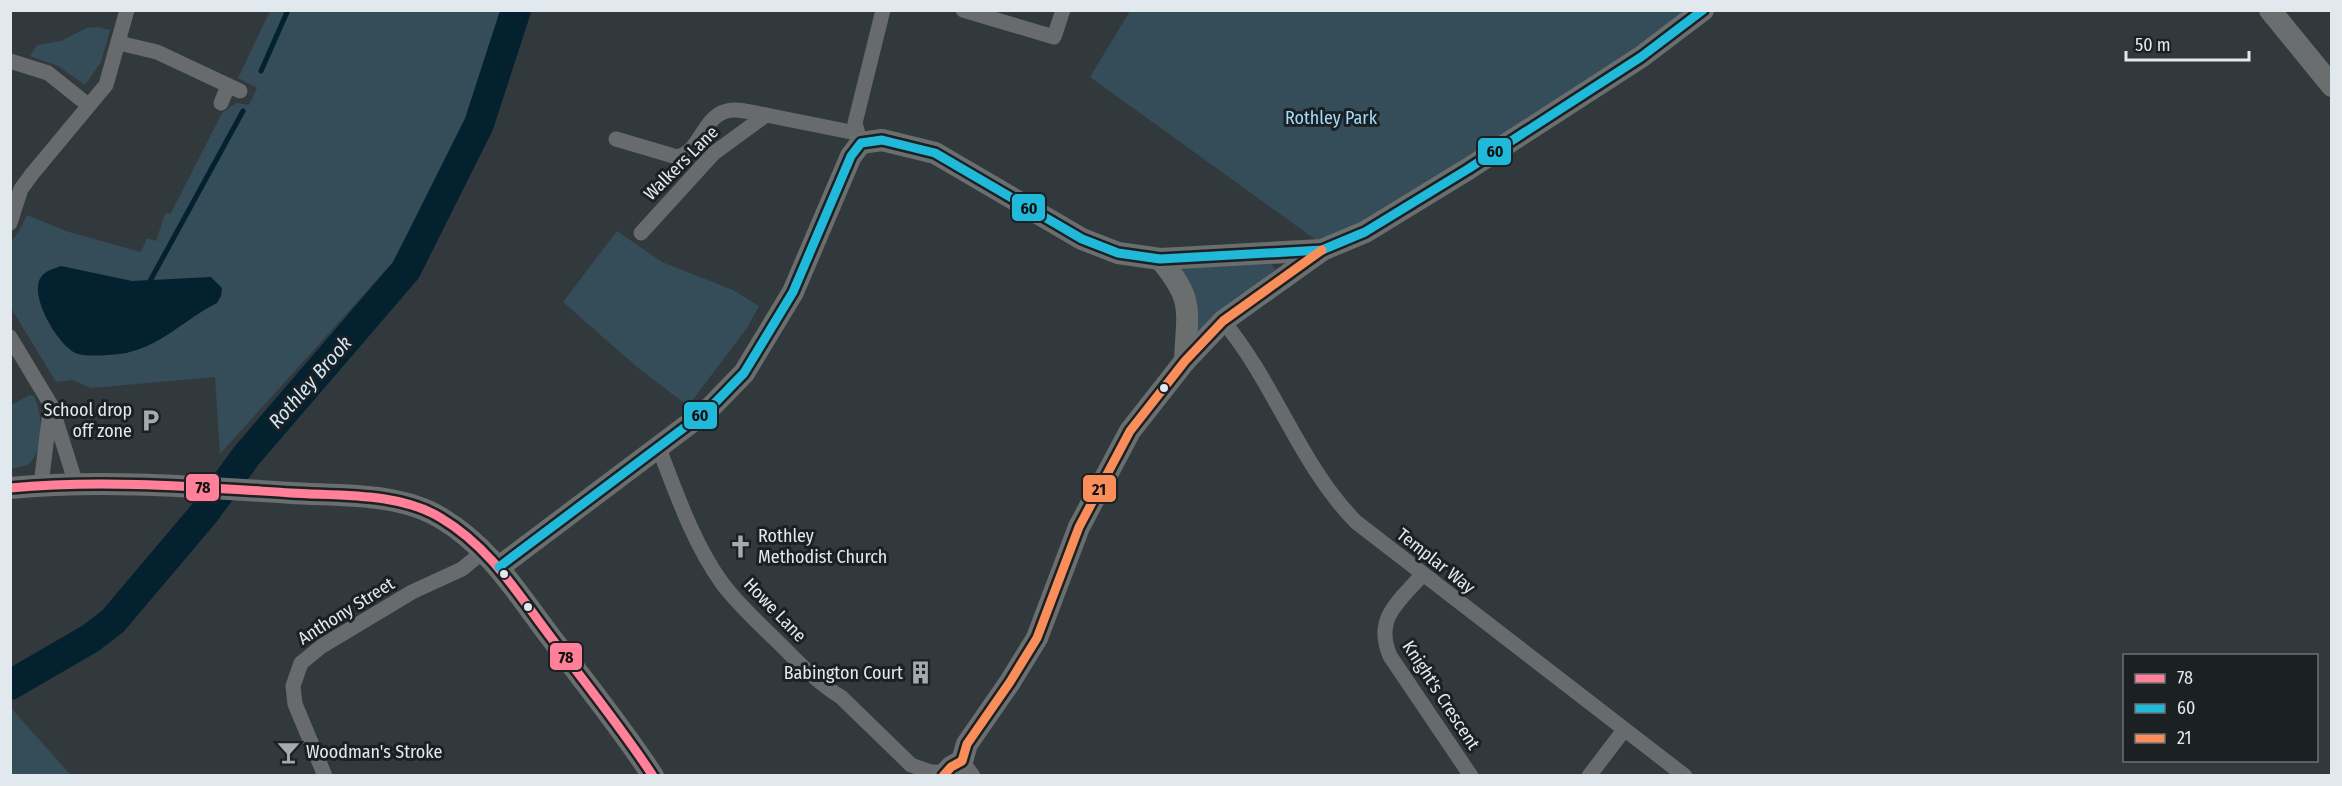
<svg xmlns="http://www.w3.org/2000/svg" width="2342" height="786" font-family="'Fira Sans Condensed',sans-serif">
	<rect width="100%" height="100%" fill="#32393d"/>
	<g fill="#354c59">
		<path d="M270,11H503L466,123L392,263L220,454L215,377L91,388L72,380L56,382L11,308V242L19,231L27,215L69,232L141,252L147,238L156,241L165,214L171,213L222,113L236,103L249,105L257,88L238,78Z"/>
		<path d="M1130,11H1690L1675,23L1378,215L1344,231L1316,240L1090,77Z"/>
		<path d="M98,27L110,30L101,62L85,85L58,66L30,56L37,45L61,41L87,28Z"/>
		<path d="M617,231L662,262L733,290L759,306L747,328L688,406L637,367L563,302Z"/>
		<path d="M1271,263L1275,270L1197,333L1178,266Z"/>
		<path d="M30,395L34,396C43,417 45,448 28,465L11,469V405Z"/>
		<path d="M10,707L69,773L71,775H11Z"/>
	</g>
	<path fill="#042130" d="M61,266L132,281L211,277L222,288L221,296L217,303C183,320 160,348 120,354C109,355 89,357 78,354C59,348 28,295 41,277C46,270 54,269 61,266Z"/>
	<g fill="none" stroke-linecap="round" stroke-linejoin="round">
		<g stroke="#042130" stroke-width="5">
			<path d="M261,71L288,10"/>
			<path d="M150,281L243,111"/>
		</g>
		<path stroke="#042130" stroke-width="30" d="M10,685L91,638L113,621L206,511L247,455L406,270L479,124L516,10"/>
		<g stroke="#686b6d" stroke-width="15">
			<path d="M963,10L1054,37L1063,10"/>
			<path d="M119,43L157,52L240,91"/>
			<path d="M10,61L48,73L88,105"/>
			<path d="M221,103L228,86"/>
			<path d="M616,139L677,157C703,151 702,112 733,110C744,109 756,114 766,115"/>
			<path d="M860,141L855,123L883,10"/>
			<path d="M10,223L21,189L32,174L106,85L127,10"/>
			<path d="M641,233L714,153L766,115L856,133"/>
			<path d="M1223,321C1275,383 1299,464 1356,522L1685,776"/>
			<path d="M10,337L51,405L76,484"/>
			<path d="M658,446C676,492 693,543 722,583C739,606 762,626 782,646C800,664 819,684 841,697L911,765L931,772H947"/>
			<path d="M41,485L50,411"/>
			<path d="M1422,575C1398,603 1374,618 1390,656L1471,776"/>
			<path d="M962,761L973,776"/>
			<path d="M325,776L295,704L293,686L301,663L322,646L412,592L462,569L484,551"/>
			<path d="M1589,776L1624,730"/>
		</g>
		<g stroke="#6b6e6f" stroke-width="22">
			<path d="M2270,10L2332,86"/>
			<path d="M1160,259C1195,301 1187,309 1185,361"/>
			<path d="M10,488C104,479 198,487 291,493C339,496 399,492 441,518C493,549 520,598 556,644C589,688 623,730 653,776"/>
			<path d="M499,567L709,409L744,373L793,292L851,156L861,143L882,140L935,153L1082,239L1118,253L1160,259L1322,250L1365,232L1468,169L1641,57L1703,10"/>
			<path d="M943,776L951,767L962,761L967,744L1010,682L1037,638L1079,527L1130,431L1185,361L1223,321L1321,251"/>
		</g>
		<defs>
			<path id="bus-1" d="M10,488C104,479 198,487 291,493C339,496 399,492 441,518C493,549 520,598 556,644C589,688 623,730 653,776"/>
			<path id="bus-2" d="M499,567L709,409L744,373L793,292L851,156L861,143L882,140L935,153L1082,239L1118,253L1160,259L1322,250L1365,232L1468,169L1641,57L1703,10"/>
			<path id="bus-3" d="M943,776L951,767L962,761L967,744L1010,682L1037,638L1079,527L1130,431L1185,361L1223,321L1322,250"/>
		</defs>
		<use href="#bus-1" stroke="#1b2023" stroke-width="14"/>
		<use href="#bus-2" stroke="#1b2023" stroke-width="14"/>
		<use href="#bus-3" stroke="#1b2023" stroke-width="14"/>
		<use href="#bus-1" stroke="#ff8098" stroke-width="9"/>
		<use href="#bus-2" stroke="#20b9da" stroke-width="9"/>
		<use href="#bus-3" stroke="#fa8e5a" stroke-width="9"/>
	</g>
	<defs>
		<symbol id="parking-bare" viewBox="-9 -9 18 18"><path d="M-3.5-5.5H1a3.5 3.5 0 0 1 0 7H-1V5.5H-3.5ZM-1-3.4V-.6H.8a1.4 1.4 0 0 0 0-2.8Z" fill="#a4abb0" stroke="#1b2023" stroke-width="2.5" paint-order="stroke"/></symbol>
		<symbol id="church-bare" viewBox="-9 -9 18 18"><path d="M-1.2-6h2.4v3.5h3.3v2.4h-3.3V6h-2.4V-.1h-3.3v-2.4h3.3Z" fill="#a4abb0" stroke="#1b2023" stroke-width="2.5" paint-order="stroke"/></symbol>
		<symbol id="building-bare" viewBox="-9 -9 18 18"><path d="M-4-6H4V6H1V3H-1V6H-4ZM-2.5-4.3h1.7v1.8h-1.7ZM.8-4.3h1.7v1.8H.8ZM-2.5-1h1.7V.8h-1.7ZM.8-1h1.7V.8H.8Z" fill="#a4abb0" stroke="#1b2023" stroke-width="2.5" paint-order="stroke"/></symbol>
		<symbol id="bar-bare" viewBox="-9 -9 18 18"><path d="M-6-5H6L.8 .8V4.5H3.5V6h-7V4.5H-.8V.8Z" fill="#a4abb0" stroke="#1b2023" stroke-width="2.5" paint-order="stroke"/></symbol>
	</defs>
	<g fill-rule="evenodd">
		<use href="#parking-bare" x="134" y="404" width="33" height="33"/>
		<use href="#church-bare" x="724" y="530" width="33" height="33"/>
		<use href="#building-bare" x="904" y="656" width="33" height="33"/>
		<use href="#bar-bare" x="272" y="736" width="33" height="33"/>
	</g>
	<g fill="#e2e9ee" stroke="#1b2023" stroke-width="2">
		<circle cx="1164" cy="388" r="5"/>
		<circle cx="504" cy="574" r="5"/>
		<circle cx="528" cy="607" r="5"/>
	</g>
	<g text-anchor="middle" stroke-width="6" stroke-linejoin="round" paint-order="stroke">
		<g font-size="18" fill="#a3dbfc" stroke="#1b2023">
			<text x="1331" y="124">Rothley Park</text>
		</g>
		<g font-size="18" fill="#e2e9ee" stroke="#1b2023">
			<text transform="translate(681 163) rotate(-45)" y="6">Walkers Lane</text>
			<text transform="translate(1436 561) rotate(38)" y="6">Templar Way</text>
			<text transform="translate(775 610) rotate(46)" y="6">Howe Lane</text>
			<text transform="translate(346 611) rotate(-32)" y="6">Anthony Street</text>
			<text transform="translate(1441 695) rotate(57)" y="6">Knight's Crescent</text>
		</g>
		<g font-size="18" fill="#e2e9ee" stroke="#1b2023" text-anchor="end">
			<text x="132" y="416">School drop<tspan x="132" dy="21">off zone</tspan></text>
			<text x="758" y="542" text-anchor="start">Rothley<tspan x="758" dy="21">Methodist Church</tspan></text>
			<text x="903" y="679">Babington Court</text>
			<text x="306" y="758" text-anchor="start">Woodman's Stroke</text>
		</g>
		<g font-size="20" font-style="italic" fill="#cde9f9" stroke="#1b2023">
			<text transform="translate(310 382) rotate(-49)" y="7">Rothley Brook</text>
		</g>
	</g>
	<g stroke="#1b2023" stroke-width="2">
		<rect x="1477" y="137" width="35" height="29" rx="6" fill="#20b9da"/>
		<rect x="1011" y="193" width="35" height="29" rx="6" fill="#20b9da"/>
		<rect x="683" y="401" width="35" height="29" rx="6" fill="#20b9da"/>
		<rect x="185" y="473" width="35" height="29" rx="6" fill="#ff8098"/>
		<rect x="1082" y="474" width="35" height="29" rx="6" fill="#fa8e5a"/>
		<rect x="549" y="642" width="34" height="29" rx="6" fill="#ff8098"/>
	</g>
	<g font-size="16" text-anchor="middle" font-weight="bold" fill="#111">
		<text x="1495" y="157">60</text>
		<text x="1029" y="214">60</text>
		<text x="700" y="421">60</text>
		<text x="203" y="493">78</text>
		<text x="1099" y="495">21</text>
		<text x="566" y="663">78</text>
	</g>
	<rect width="2342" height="786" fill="none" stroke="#e2e9ee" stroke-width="24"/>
	<rect x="2123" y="654" width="195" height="108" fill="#1b2023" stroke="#6b7074" stroke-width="1.5"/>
	<rect x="2135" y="674" width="30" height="9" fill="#ff8098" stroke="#6b7074" stroke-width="1.5"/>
	<text x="2177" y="684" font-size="18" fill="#e2e9ee">78</text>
	<rect x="2135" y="704" width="30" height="9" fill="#20b9da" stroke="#6b7074" stroke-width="1.5"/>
	<text x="2177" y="714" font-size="18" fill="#e2e9ee">60</text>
	<rect x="2135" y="734" width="30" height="9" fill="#fa8e5a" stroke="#6b7074" stroke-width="1.5"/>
	<text x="2177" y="744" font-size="18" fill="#e2e9ee">21</text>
	<path d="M2126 51v9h123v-9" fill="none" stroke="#e2e9ee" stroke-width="3"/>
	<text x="2135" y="51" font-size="18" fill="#e2e9ee" stroke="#1b2023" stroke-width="4.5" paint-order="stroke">50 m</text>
</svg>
